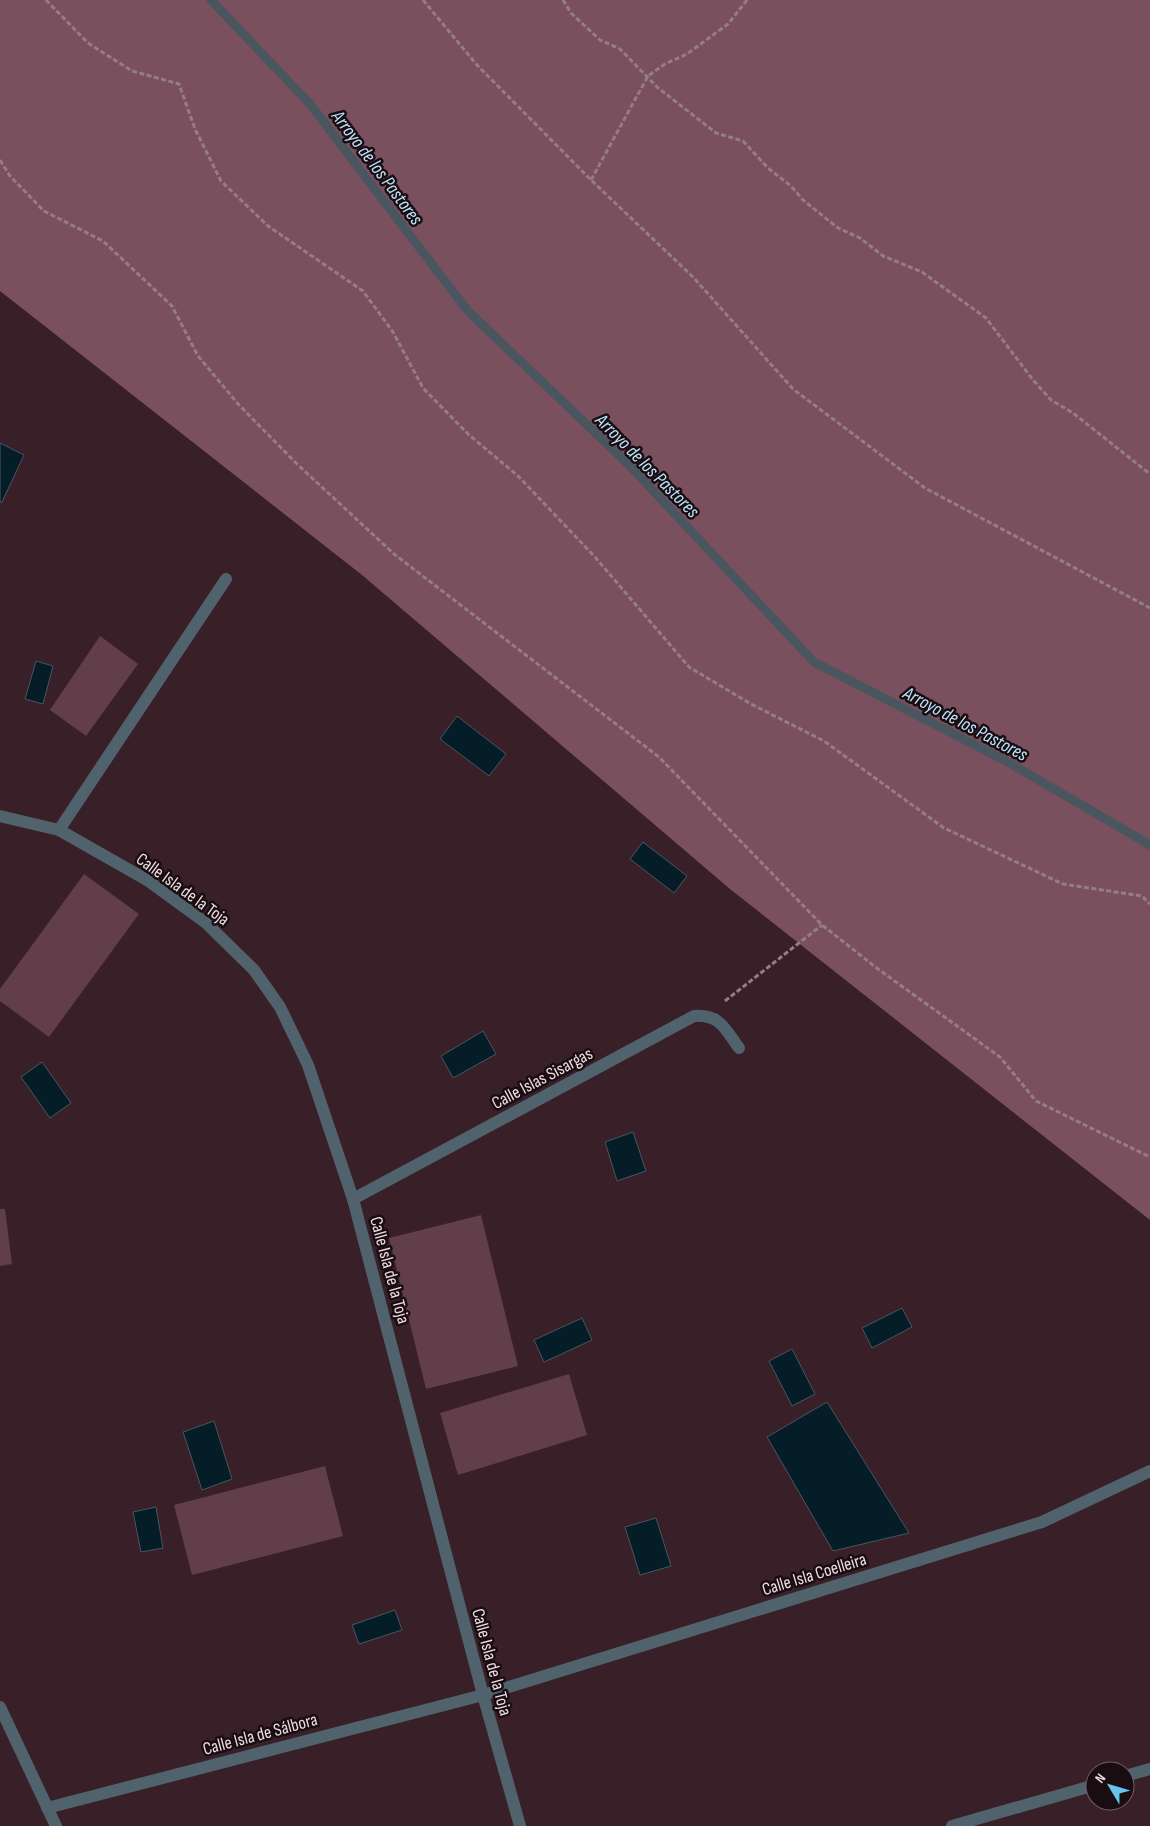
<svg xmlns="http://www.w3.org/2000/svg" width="1150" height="1826" font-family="'Sofia Sans Condensed',sans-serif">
	<rect width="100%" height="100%" fill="#391f28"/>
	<g fill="#613e4a">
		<path d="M100,636L138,664L86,736L50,710Z"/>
		<path d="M84,874L139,914L49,1037L0,1001V989Z"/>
		<path d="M0,1209H5L12,1264L0,1266Z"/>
		<path d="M481,1215L518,1366L426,1389L389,1238Z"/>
		<path d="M569,1374L587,1435L458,1475L440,1413Z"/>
		<path d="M325,1466L343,1536L192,1575L174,1505Z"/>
	</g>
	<path fill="#7b505e" d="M0,0H1150V1220L730,889L362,575L0,291Z"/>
	<g fill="#041d27" stroke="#4a565f">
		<path d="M0,443L24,455L2,502H0Z"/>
		<path d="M36,661L53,666L43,704L25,699Z"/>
		<path d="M457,716L506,754L489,776L440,739Z"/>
		<path d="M643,842L687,876L674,893L630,859Z"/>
		<path d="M483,1031L496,1054L453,1078L441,1056Z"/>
		<path d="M42,1062L71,1103L50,1118L21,1077Z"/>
		<path d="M633,1132L646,1171L617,1181L605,1142Z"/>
		<path d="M902,1308L912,1327L872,1348L862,1328Z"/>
		<path d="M582,1318L592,1340L544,1362L534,1340Z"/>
		<path d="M792,1349L815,1394L792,1406L769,1361Z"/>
		<path d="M827,1402L909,1533L833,1551L767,1437Z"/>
		<path d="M214,1421L232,1479L202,1490L183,1432Z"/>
		<path d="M156,1507L163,1548L141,1552L133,1512Z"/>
		<path d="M656,1518L671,1566L640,1575L625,1527Z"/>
		<path d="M395,1610L402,1630L359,1644L352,1625Z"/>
	</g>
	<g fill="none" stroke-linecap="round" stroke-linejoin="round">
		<path stroke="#4a565f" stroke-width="9" d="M211,0L310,104L467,310L630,466L814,662L1006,761L1150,845"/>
		<g stroke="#947d85" stroke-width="3" stroke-dasharray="5 2.5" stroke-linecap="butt">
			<path d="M46,0L88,43L132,71L179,84L195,129L221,181L268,226L363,291L393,332L423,388L468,434L518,476L595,557L689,667L751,704L824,741L944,828L1063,884L1142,896L1150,904"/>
			<path d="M423,0L477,65L591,180L693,277L793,389L925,488L1150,608"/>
			<path d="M563,0L571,13L600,40L620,49L657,87L716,133L743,141L768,168L791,186L803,200L838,228L860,238L883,256L922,272L986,318L1033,380L1051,400L1073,413L1150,474"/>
			<path d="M0,160L10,176L44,211L103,241L172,306L198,356L239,405L297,464L394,554L659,757L822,925L878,969L1000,1057L1036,1101L1150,1157"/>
			<path d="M591,180L648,76L665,64L687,54L728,24L747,0"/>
			<path d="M725,1001L822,925"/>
		</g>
		<g stroke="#50636d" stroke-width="12">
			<path d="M0,816L59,830L147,880L206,923L254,970L280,1007L308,1065L353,1199L483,1695L520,1826"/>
			<path d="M59,830L226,579"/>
			<path d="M353,1199L694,1016C720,1014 725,1029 739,1048"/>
			<path d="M0,1707L56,1826"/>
			<path d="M1125,1776L1150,1769"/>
			<path d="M47,1808L483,1695L1042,1522L1150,1471"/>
			<path d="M952,1826L1095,1785"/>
		</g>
	</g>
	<g text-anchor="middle" stroke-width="5" stroke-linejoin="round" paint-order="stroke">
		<g font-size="18" fill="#efdce2" stroke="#190d11">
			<text transform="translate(183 889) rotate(36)" y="6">Calle Isla de la Toja</text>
			<text transform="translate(542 1078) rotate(-28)" y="6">Calle Islas Sisargas</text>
			<text transform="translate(390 1270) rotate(75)" y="6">Calle Isla de la Toja</text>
			<text transform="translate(814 1574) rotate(-17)" y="6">Calle Isla Coelleira</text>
			<text transform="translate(492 1662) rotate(75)" y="6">Calle Isla de la Toja</text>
			<text transform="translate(260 1734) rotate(-15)" y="6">Calle Isla de Sálbora</text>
		</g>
		<g font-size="19" font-style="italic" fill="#b9e5fb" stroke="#190d11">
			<text transform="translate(378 167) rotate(53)" y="7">Arroyo de los Pastores</text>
			<text transform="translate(648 465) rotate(45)" y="7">Arroyo de los Pastores</text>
			<text transform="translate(966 723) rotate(28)" y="7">Arroyo de los Pastores</text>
		</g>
	</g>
	<g transform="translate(1110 1786) rotate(308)"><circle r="24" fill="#190d11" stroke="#6f6065"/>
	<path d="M0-4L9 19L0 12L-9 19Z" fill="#66c4ef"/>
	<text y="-8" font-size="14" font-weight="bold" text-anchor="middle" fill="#efdce2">N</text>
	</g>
</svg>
